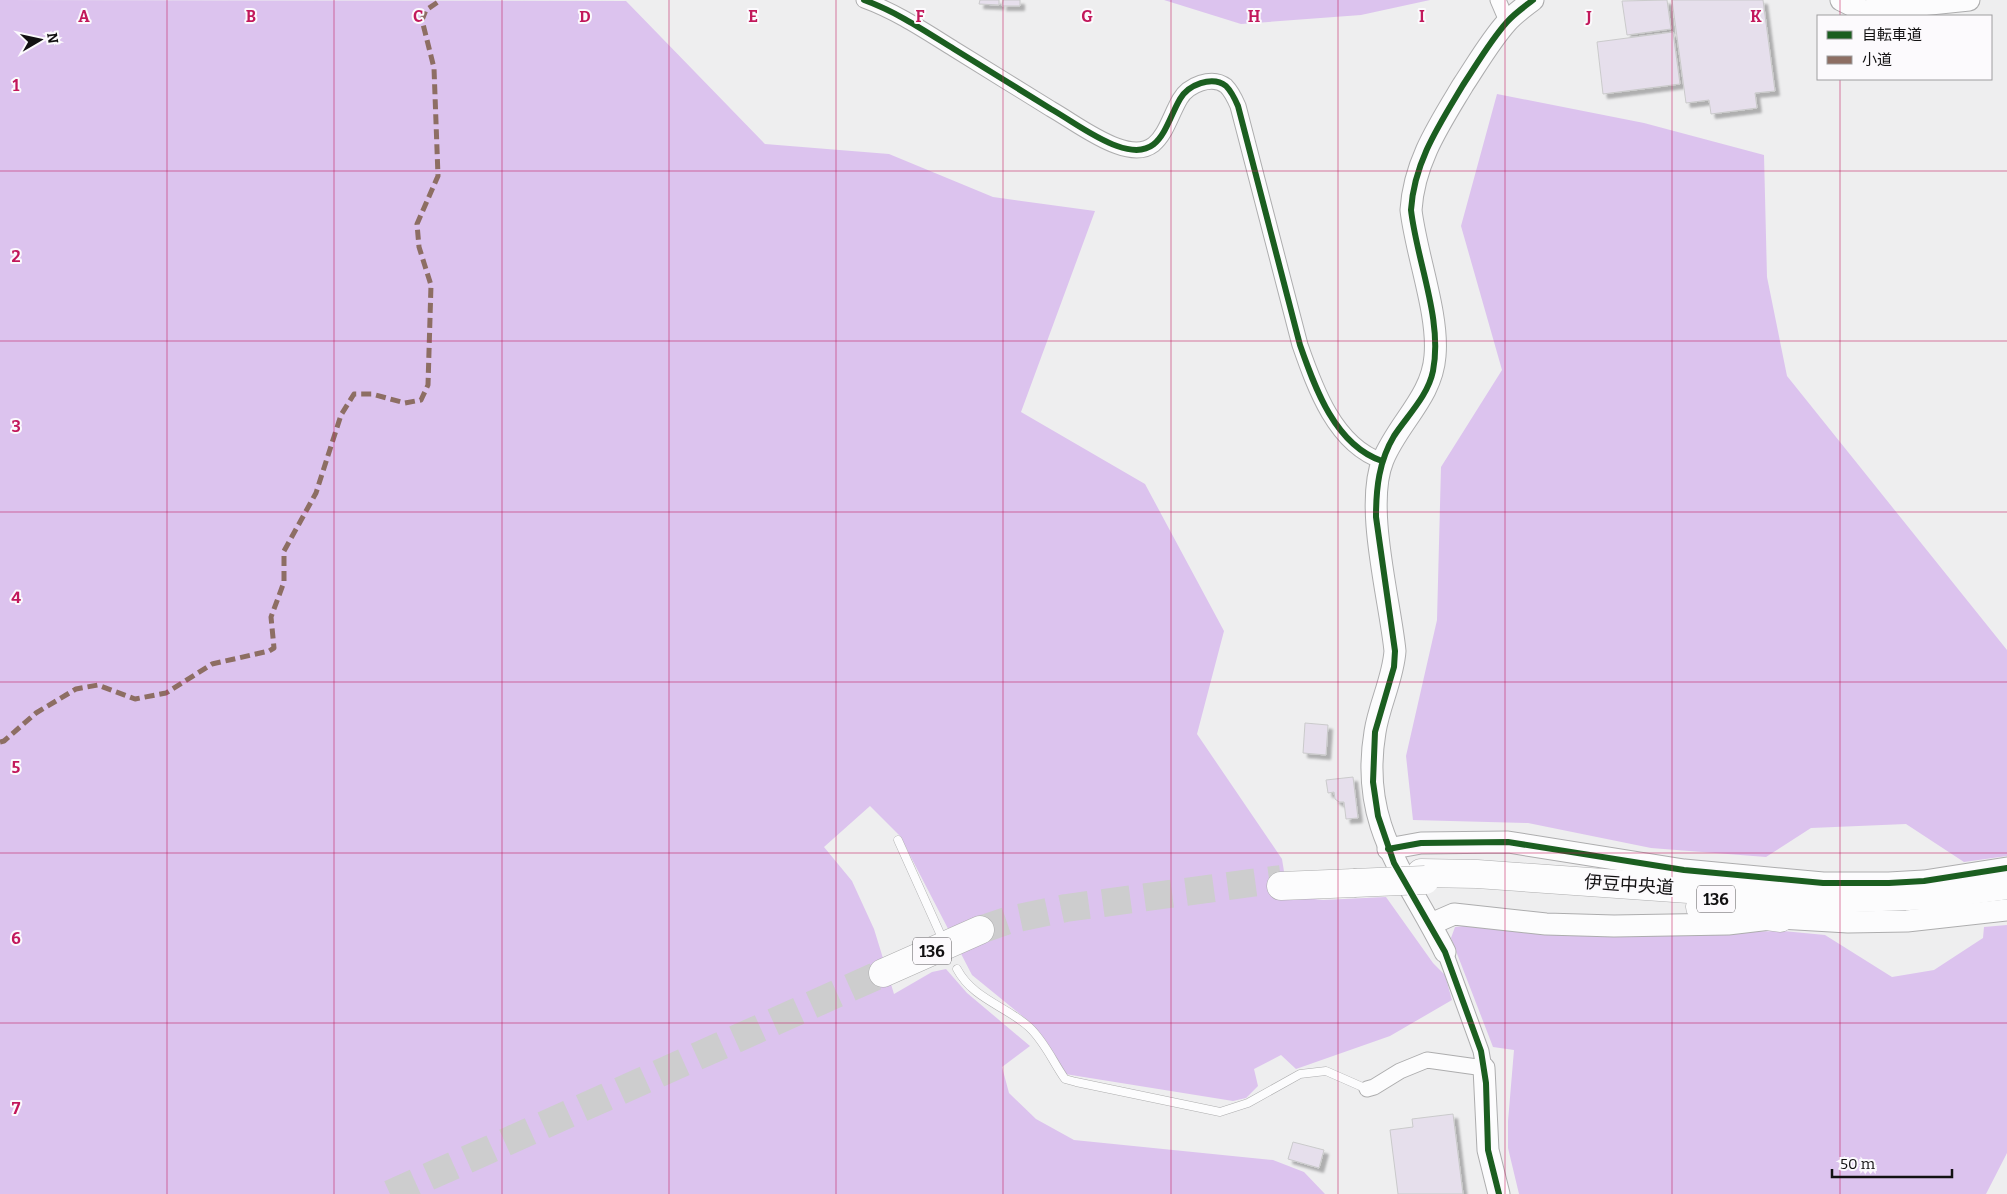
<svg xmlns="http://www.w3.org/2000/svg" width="2007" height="1194" font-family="Bitter,'Noto Sans JP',serif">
	<defs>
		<filter id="shadow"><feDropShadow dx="4.5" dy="4.5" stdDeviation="1" flood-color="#0004"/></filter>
	</defs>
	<rect width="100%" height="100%" fill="#eeeeef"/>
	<g fill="#dcc3ee">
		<path d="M0,0L626,1L765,144L889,154L993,197L1095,211L1021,412L1145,484L1224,631L1197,734L1282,859L1288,896L1323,900L1386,897L1433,963L1445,975L1452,1000L1390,1036L1296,1069L1281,1055L1254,1069L1258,1086L1246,1098L1233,1101L1065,1074L1031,1023L972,975L900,836L870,806L824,847L852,881L874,929L894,994L932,972L946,969L967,993L1030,1046L1002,1067L1009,1093L1036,1119L1074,1140L1273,1160L1304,1172L1325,1194H0Z"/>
		<path d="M1164,0H1430L1361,15L1241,24Z"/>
		<path d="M1497,94L1644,123L1764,155L1767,277L1787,376L2007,650V856L1964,862L1906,824L1811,828L1766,857L1651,848L1528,823L1413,820L1406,756L1437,620L1441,467L1502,370L1461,226Z"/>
		<path d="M1473,925L1604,935L1783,931L1825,935L1892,977L1934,970L1983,938L1984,927L2007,925V1153L1986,1194H1519L1508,1148V1121L1514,1050L1493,1047L1451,938L1455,927Z"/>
	</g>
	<g fill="#e6dfec" stroke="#cacacb" filter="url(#shadow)">
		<path d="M980,0H999V5L979,4Z"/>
		<path d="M1003,0H1020V6H1002Z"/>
		<path d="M1667,0L1671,29L1627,35L1622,1Z"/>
		<path d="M1672,0H1763L1775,91L1755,93L1757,108L1711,114L1709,100L1686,103Z"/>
		<path d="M1673,32L1680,84L1603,94L1597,42Z"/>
		<path d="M1305,723L1328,725L1326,755L1303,753Z"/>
		<path d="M1353,777L1358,818L1346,819L1344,802H1339L1335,799L1334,792L1328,793L1326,780Z"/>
		<path d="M1453,1114L1463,1194H1398L1390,1130L1413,1127L1412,1119Z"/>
		<path d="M1293,1142L1324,1150L1319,1168L1288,1159Z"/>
	</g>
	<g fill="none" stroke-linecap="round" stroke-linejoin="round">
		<g stroke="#cdcdce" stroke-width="28" stroke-dasharray="28 14" stroke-linecap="butt">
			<path d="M980,930L1009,920L1066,908L1281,879"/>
			<path d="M390,1194L883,973"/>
		</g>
		<defs>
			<g id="lane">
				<path d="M898,840L943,940"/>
				<path d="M957,969C973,999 1006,1006 1029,1027C1045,1042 1053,1062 1065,1079L1076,1082L1220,1112L1248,1103L1300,1074L1326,1071L1367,1089"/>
			</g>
			<g id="street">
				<path d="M864,0C897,12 925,31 954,49C986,69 1019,89 1051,109C1072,121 1094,138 1117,146C1161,162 1164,127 1180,99C1188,85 1212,75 1226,86C1231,91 1235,99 1238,106L1300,345C1315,388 1335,445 1382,461"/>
				<path d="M1498,0L1507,21"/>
				<path d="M1367,1089L1374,1087L1400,1071L1427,1060L1484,1068L1481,1051L1445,952"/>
			</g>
			<g id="secondary">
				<path d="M1841,0L1863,11L1969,0"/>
				<path d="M1388,849L1421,843L1508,842L1684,870L1823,883H1889L1924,881L2007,868"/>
				<path d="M1431,924L1454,914L1546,924L1614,926L1728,924L1780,918L1848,922L1907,921L2007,910"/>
				<path d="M1445,952C1407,875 1359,827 1375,732C1379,705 1393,679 1395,651C1390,600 1364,506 1383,460C1398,423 1432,397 1435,356C1439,314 1416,254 1411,210C1414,162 1439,125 1463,85C1477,64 1490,41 1507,22C1514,14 1524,7 1533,0"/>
				<path d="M1484,1068L1488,1150L1499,1194"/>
			</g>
			<g id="highway">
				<path d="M1421,873L1477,874L1828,899L1935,895L2007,885"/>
				<path d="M1281,886L1354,883"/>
				<path d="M1700,907L1780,918"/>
				<path d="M883,973L980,930"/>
			</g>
		</defs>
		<use href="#lane" stroke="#adadae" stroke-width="9"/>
		<use href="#street" stroke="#adadae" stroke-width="17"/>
		<use href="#secondary" stroke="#adadae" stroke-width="23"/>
		<use href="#highway" stroke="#adadae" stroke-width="29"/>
		<use href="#lane" stroke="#fcfcfd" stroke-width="8"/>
		<use href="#street" stroke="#fcfcfd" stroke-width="15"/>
		<use href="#secondary" stroke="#fcfcfd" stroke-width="21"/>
		<use href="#highway" stroke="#fcfcfd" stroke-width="28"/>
		<defs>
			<path id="highway-bridge" d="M1354,883L1425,880"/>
		</defs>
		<use href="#highway-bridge" stroke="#adadae" stroke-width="29" stroke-linecap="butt"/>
		<use href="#highway-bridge" stroke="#fcfcfd" stroke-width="28"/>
		<path stroke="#8d6e63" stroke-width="5" stroke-dasharray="10 5" stroke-linecap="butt" d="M0,742L4,741L36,713L76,689L98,685L135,699L166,693L212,664L269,651L274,648L271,617L284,582V551L316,493L341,415L354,394H372L405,403L421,400L428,385L431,285L419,247L417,224L438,176L434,68L422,20L426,10L441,0"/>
		<defs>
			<g id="cycleway">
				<path d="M864,0C897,12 925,31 954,49C986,69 1019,89 1051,109C1072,121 1094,138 1117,146C1161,162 1164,127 1180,99C1188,85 1212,75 1226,86C1231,91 1235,99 1238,106L1300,345C1315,388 1335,445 1382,461"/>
				<path d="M1388,849L1421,843L1508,842L1684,870L1823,883H1889L1924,881L2007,868"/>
				<path d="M1499,1194L1488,1150L1486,1083L1481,1051L1445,952L1394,863L1378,816L1373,782L1375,732L1394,667L1395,651L1376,517C1376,488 1379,461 1394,436C1407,416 1428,396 1433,371C1443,320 1417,262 1411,210C1414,162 1439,125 1463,85C1477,64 1490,41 1507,22C1514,14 1524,7 1533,0"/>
			</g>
		</defs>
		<use href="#cycleway" stroke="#fcfafd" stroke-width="9"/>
		<use href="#cycleway" stroke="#1b5e20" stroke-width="6"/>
	</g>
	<path fill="none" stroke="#c2185b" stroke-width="1" stroke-opacity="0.55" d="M167,0V1194M334,0V1194M502,0V1194M669,0V1194M836,0V1194M1003,0V1194M1171,0V1194M1338,0V1194M1505,0V1194M1672,0V1194M1840,0V16M1840,79V1194M0,171H2007M0,341H2007M0,512H2007M0,682H2007M0,853H2007M0,1023H2007"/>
	<g text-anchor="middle" stroke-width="4" stroke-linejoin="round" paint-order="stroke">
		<g fill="#fcfafd" stroke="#585758" stroke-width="1">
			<rect x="1697" y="885.5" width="38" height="27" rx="4"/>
			<rect x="913" y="937.5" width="38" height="27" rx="4"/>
		</g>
		<g font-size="16" font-weight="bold" fill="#121112">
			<text x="1716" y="905">136</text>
			<text x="932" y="957">136</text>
		</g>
		<g font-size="18" fill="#121112" stroke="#fcfafd">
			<text transform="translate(1629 885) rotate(4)" y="6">伊豆中央道</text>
		</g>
	</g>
	<g font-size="16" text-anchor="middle" font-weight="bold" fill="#c2185b" stroke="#fcfafd" stroke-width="4" stroke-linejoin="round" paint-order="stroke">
		<text x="84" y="22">A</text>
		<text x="251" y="22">B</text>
		<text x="418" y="22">C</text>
		<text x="585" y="22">D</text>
		<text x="753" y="22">E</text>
		<text x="920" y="22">F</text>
		<text x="1087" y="22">G</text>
		<text x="1254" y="22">H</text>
		<text x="1422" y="22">I</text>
		<text x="1589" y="22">J</text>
		<text x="1756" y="22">K</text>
		<text x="16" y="91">1</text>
		<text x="16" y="262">2</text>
		<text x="16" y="432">3</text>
		<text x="16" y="603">4</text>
		<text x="16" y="773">5</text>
		<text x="16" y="944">6</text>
		<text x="16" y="1114">7</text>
	</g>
	<rect x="1817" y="15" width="175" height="65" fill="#fcfafd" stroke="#9e9d9f"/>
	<rect x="1827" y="31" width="25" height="8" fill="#1b5e20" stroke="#9e9d9f"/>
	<text x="1862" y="40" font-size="15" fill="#121112">自転車道</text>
	<rect x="1827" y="56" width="25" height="8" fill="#8d6e63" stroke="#9e9d9f"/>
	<text x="1862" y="65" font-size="15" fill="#121112">小道</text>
	<g transform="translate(40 40) rotate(81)" stroke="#fcfafd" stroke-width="4" paint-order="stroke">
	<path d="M0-4L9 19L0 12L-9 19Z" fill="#121112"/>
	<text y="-8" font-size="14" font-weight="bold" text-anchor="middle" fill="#121112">N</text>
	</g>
	<path d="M1832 1169v8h120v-8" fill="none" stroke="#121112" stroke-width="2.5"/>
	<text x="1840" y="1169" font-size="15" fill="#121112" stroke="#fcfafd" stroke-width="4" paint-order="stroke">50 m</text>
</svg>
